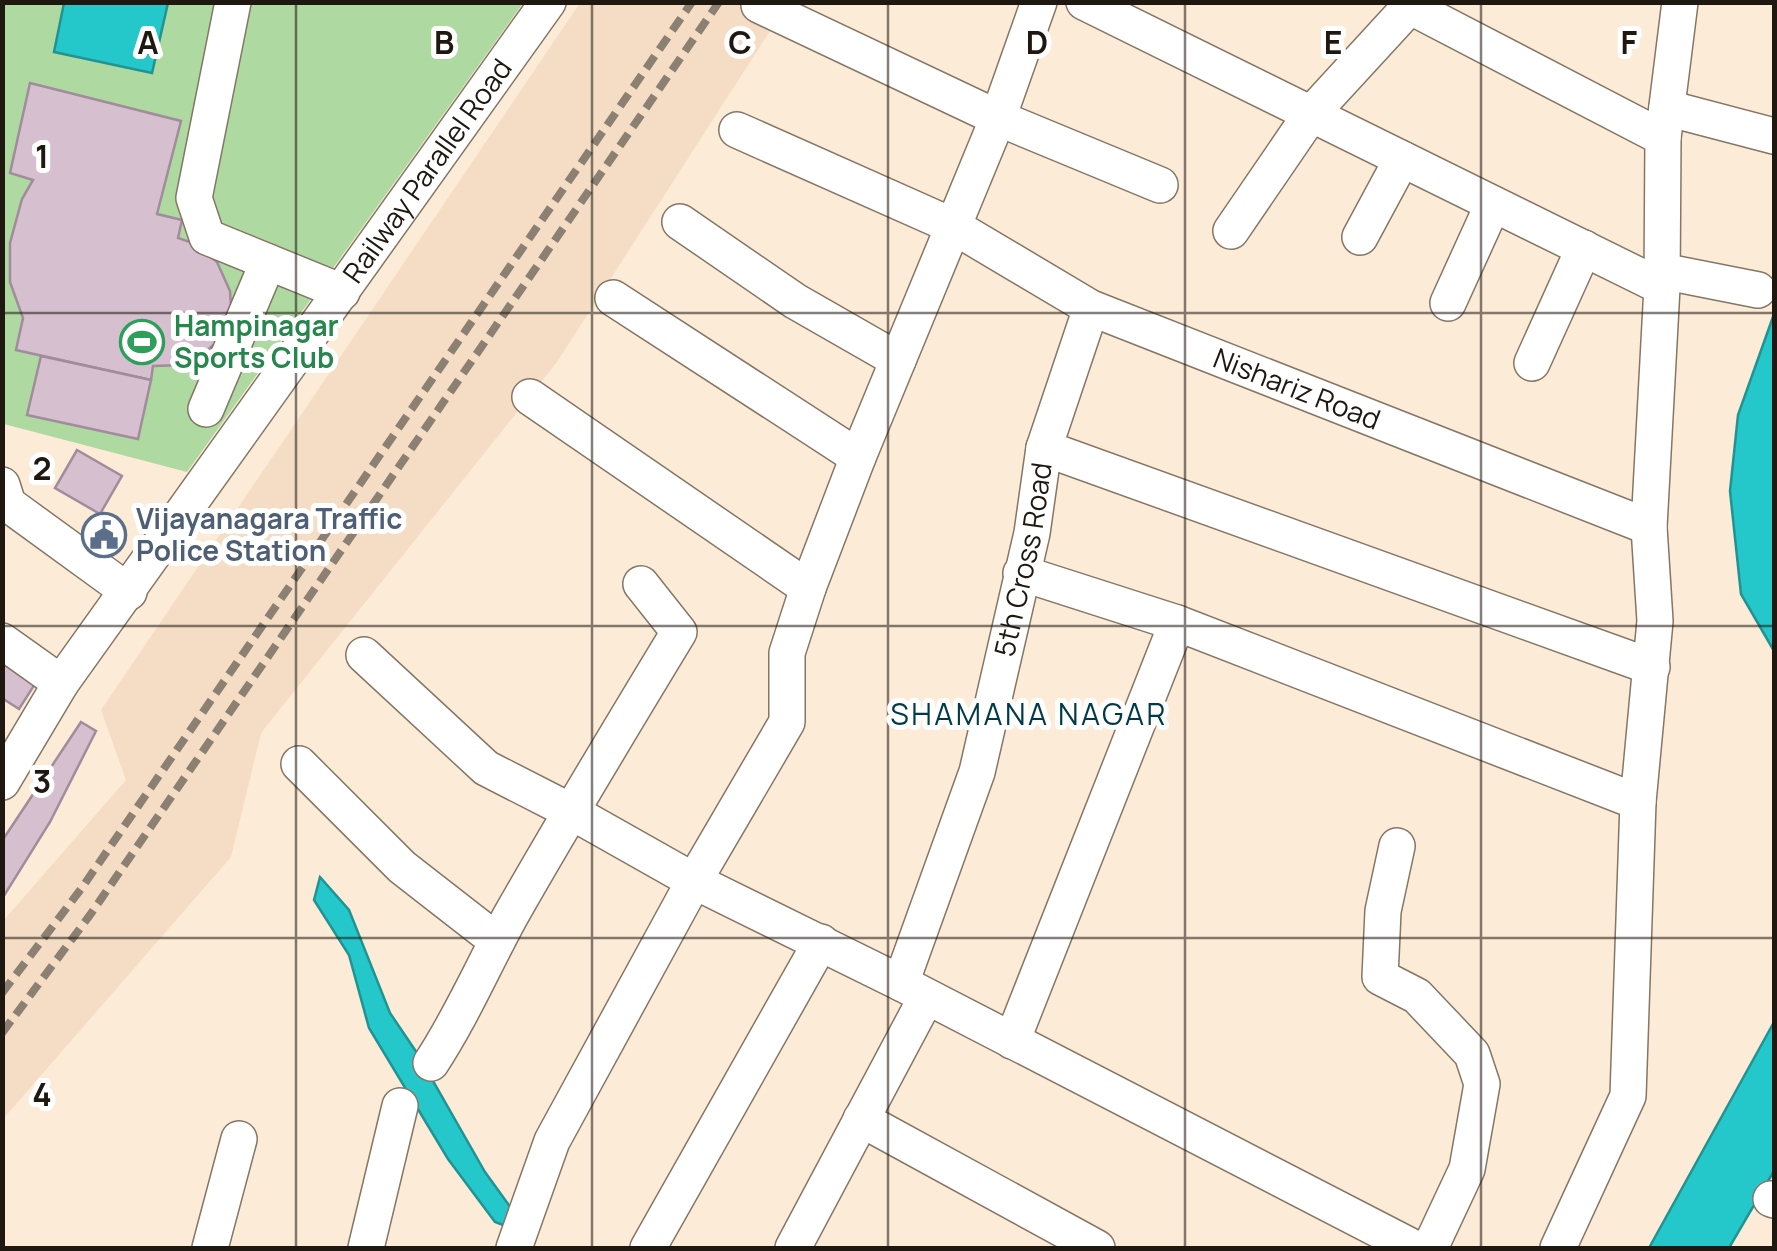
<svg xmlns="http://www.w3.org/2000/svg" width="1777" height="1251" font-family="Manrope,sans-serif">
	<rect width="100%" height="100%" fill="#fcebd7"/>
	<path fill="#f4ddc4" d="M580,3H788L557,362L261,733L231,857L3,1119V921L126,780L101,710Z"/>
	<path fill="#aed9a0" d="M2,3H523L187,472L4,424Z"/>
	<g fill="#24c8cb" stroke="#229393" stroke-width="2.5">
		<path d="M64,3H168L152,73L54,52Z"/>
		<path d="M1774,314V651L1741,594L1730,491L1738,415Z"/>
		<path d="M320,877L349,910L390,1013L417,1053L485,1172L511,1208L506,1226L495,1222L448,1159L369,1028L349,955L314,900Z"/>
		<path d="M1774,1022V1171L1729,1248H1649Z"/>
	</g>
	<g fill="#d6c0cf" stroke="#a18c9b" stroke-width="2.5">
		<path d="M30,83L181,121L157,214L182,220L178,238L193,243L217,262L230,291L231,306L222,337L199,358L185,365L153,366L151,380L16,350L23,318L10,282V243L22,199L33,180L10,173Z"/>
		<path d="M41,356L151,380L138,439L27,415Z"/>
		<path d="M77,450L122,476L100,514L55,488Z"/>
		<path d="M2,663L35,684L19,709L2,698Z"/>
		<path d="M81,722L96,731L50,822L2,899V841Z"/>
	</g>
	<g fill="none" stroke-linecap="round" stroke-linejoin="round">
		<defs>
			<g id="minor">
				<path d="M233,2L194,198L207,237L342,292"/>
				<path d="M1084,2L1662,287"/>
				<path d="M759,5L998,118L1160,185"/>
				<path d="M1411,7L1663,138"/>
				<path d="M1667,108L1774,136"/>
				<path id="s1" d="M737,130L953,226L1091,308L1649,527"/>
				<path d="M680,222L795,301L898,360"/>
				<path d="M1231,231L1311,114L1414,2"/>
				<path d="M1360,237L1402,159"/>
				<path d="M1662,271L1758,290"/>
				<path d="M613,298L858,457"/>
				<path d="M1448,303L1493,204"/>
				<path d="M1532,363L1584,248"/>
				<path d="M530,397L808,588"/>
				<path d="M206,409L268,262"/>
				<path d="M1044,448L1652,667"/>
				<path d="M2,485L8,504L129,592"/>
				<path d="M1021,573L1177,623"/>
				<path d="M2,641L61,683"/>
				<path d="M364,655L486,768L570,811L694,881L901,983L1414,1248"/>
				<path d="M299,764L402,867L497,941"/>
				<path id="s2" d="M2,782L61,683L548,2"/>
				<path d="M1397,846L1383,911L1380,977L1417,996L1472,1054L1482,1084L1467,1169L1430,1248"/>
				<path id="s3" d="M901,983L977,772L1032,533L1044,448L1091,308"/>
				<path d="M1012,1041L1177,623L1638,802"/>
				<path d="M431,1063C462,1016 484,964 511,915C565,820 622,726 679,632L641,584"/>
				<path d="M861,1119L1097,1248"/>
				<path d="M1771,1199L1774,1200"/>
				<path d="M210,1248L239,1139"/>
				<path d="M366,1248L400,1106"/>
				<path d="M514,1248L552,1141L694,881L787,722V653L808,588L858,457L998,118L1039,2"/>
				<path d="M648,1248L821,942"/>
				<path d="M793,1248L926,998"/>
				<path d="M1558,1248L1628,1096L1638,802L1655,621L1649,527L1662,287L1663,138L1680,2"/>
			</g>
		</defs>
		<use href="#minor" stroke="#857665" stroke-width="38"/>
		<use href="#minor" stroke="#fff" stroke-width="35"/>
		<g stroke="#8b8072" stroke-width="8" stroke-dasharray="15 8" stroke-linecap="butt">
			<path d="M2,993L81,889L692,2"/>
			<path d="M2,1033L90,915L719,2"/>
		</g>
	</g>
	<path fill="none" stroke="#1e1811" stroke-width="2.5" stroke-opacity="0.55" d="M296,2V1248M592,2V1248M888,2V1248M1185,2V1248M1481,2V1248M2,313H1774M2,626H1774M2,938H1774"/>
	<defs>
		<symbol id="stadium-ring" viewBox="-11 -11 22 22"><circle r="9.5" fill="#fff" stroke="#2e9e5b" stroke-width="1.5"/><path d="M0-5a6.5 5 0 1 0 0 10a6.5 5 0 1 0 0-10ZM-3.5-1.8h7v3.6h-7Z" fill="#2e9e5b"/></symbol>
		<symbol id="civic-ring" viewBox="-11 -11 22 22"><circle r="9.5" fill="#fff" stroke="#5c6f8a" stroke-width="1.5"/><path d="M-.6-6.5H3V-4.5H.6V-3L4-1V1h2V6H-6V1h2V-1L-.6-3ZM-1.2 2.5V6h2.4V2.5Z" fill="#5c6f8a"/></symbol>
	</defs>
	<g fill-rule="evenodd">
		<use href="#stadium-ring" x="117" y="317" width="50" height="50"/>
		<use href="#civic-ring" x="79" y="510" width="50" height="50"/>
	</g>
	<g text-anchor="middle" stroke-width="10" stroke-linejoin="round" paint-order="stroke">
		<g font-size="28" fill="#1e1811" stroke="#fff">
			<text dy="10" stroke="none"><textPath href="#s2" startOffset="745">Railway Parallel Road</textPath></text>
			<text dy="10" stroke="none"><textPath href="#s1" startOffset="618">Nishariz Road</textPath></text>
			<text dy="10" stroke="none"><textPath href="#s3" startOffset="442">5th Cross Road</textPath></text>
		</g>
		<g font-size="28" font-weight="bold" fill="#27864d" stroke="#fff" text-anchor="start">
			<text x="174" y="336">Hampinagar<tspan x="174" dy="32">Sports Club</tspan></text>
		</g>
		<g font-size="28" font-weight="bold" fill="#4e5e75" stroke="#fff" text-anchor="start">
			<text x="136" y="529">Vijayanagara Traffic<tspan x="136" dy="32">Police Station</tspan></text>
		</g>
		<g font-size="30" letter-spacing="2.5" fill="#003a49" stroke="#fff">
			<text x="1029" y="725">SHAMANA NAGAR</text>
		</g>
	</g>
	<g font-size="32" text-anchor="middle" font-weight="bold" fill="#1e1811" stroke="#fff" stroke-width="10" stroke-linejoin="round" paint-order="stroke">
		<text x="148" y="54">A</text>
		<text x="444" y="54">B</text>
		<text x="740" y="54">C</text>
		<text x="1037" y="54">D</text>
		<text x="1333" y="54">E</text>
		<text x="1629" y="54">F</text>
		<text x="42" y="168">1</text>
		<text x="42" y="480">2</text>
		<text x="42" y="793">3</text>
		<text x="42" y="1106">4</text>
	</g>
	<rect width="1777" height="1251" fill="none" stroke="#1e1811" stroke-width="10"/>
</svg>
